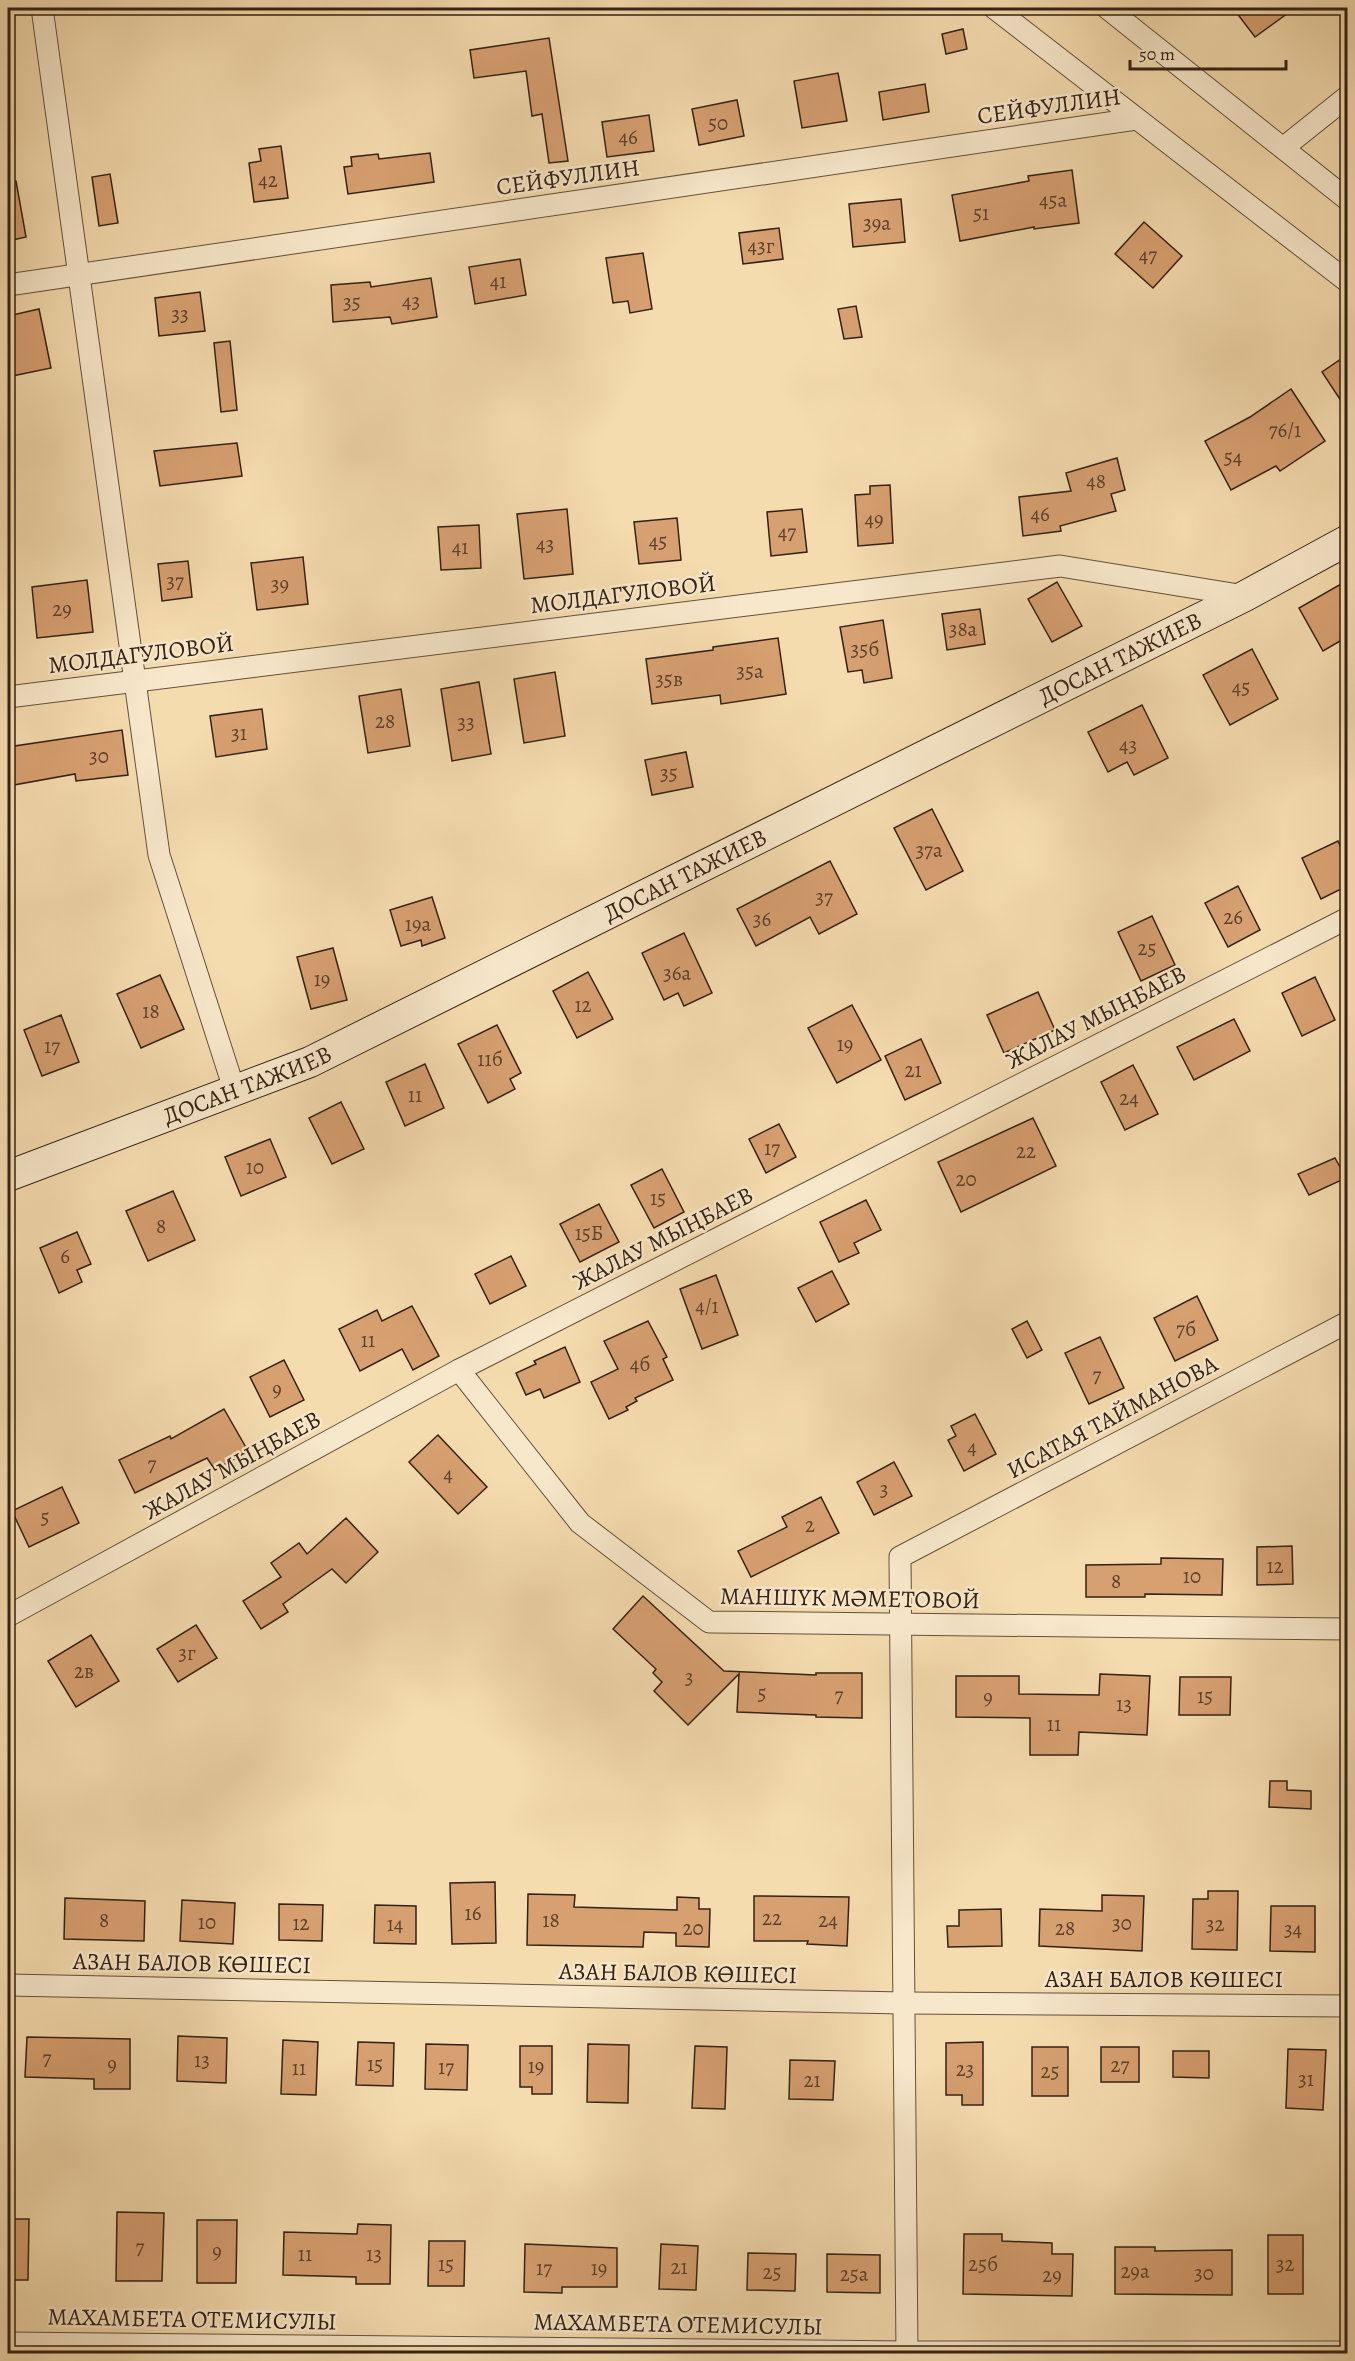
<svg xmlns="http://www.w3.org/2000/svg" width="1355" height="2361" font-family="Alegreya,serif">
	<rect width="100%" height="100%" fill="#f5dcaf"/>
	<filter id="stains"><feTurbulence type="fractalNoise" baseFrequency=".00333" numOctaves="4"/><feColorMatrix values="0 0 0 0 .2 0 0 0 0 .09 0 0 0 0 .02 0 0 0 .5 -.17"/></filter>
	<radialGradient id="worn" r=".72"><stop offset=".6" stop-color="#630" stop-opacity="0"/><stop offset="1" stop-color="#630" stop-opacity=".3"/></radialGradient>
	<g fill="#d7a071" stroke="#342115" stroke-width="1.5">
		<path d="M1233,8H1295L1255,37Z"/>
		<path d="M963,29L967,49L946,54L942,34Z"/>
		<path d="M549,38L568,161L549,163L542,114L532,116L526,71L474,78L470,50Z"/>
		<path d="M838,73L847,121L802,128L794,81Z"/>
		<path d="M925,84L929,112L883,120L879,92Z"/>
		<path d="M737,100L744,136L699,145L692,109Z"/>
		<path d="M649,115L654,151L607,157L602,122Z"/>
		<path d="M281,146L288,198L254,202L249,163L261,161L259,149Z"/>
		<path d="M430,153L434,182L348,194L344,167L352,166L351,157L378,154L379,159Z"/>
		<path d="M1072,170L1079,223L1034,229V227L960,241L952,195L1029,181L1028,176Z"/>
		<path d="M110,174L118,223L99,226L92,177Z"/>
		<path d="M16,181L26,237L8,241V182Z"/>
		<path d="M901,199L905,242L853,247L849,204Z"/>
		<path d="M1144,222L1182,256L1153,288L1115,254Z"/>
		<path d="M779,228L783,259L743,264L739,233Z"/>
		<path d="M643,253L652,309L630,313L628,301L613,303L606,258Z"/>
		<path d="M520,259L526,295L475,304L469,267Z"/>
		<path d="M431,278L437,317L392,324L390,317L333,322L331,285L370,282L371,287Z"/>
		<path d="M200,292L205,331L159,336L155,298Z"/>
		<path d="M856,306L862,337L844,339L838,309Z"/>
		<path d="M39,309L51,368L12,376L8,352V316Z"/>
		<path d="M230,341L237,410L221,412L214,343Z"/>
		<path d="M1347,355V410L1322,372Z"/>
		<path d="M1291,389L1325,441L1280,471L1276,466L1231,490L1205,441L1250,417Z"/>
		<path d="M237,443L242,476L160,486L154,451Z"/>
		<path d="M1117,458L1125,490L1111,494L1116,511L1060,526L1061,531L1023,536L1019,497L1071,491L1066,473Z"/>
		<path d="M890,485L893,543L858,546L855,495L870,494V486Z"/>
		<path d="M567,509L573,574L524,579L517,514Z"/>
		<path d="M802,509L807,552L771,556L767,512Z"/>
		<path d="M677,518L681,560L639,564L634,522Z"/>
		<path d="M479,525L481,568L441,570L438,527Z"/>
		<path d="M303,557L308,604L257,610L251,563Z"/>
		<path d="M188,561L192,597L162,601L158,564Z"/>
		<path d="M87,580L93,632L37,638L32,587Z"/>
		<path d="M1057,582L1082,626L1052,642L1028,599Z"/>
		<path d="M1341,584L1347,596V637L1323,651L1299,608Z"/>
		<path d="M980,609L985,644L947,650L942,614Z"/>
		<path d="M883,620L892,678L864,683L862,670L848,672L840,627Z"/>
		<path d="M778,638L786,694L721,704L720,695L652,704L646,659L713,650V647Z"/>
		<path d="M1252,649L1278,699L1230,725L1203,675Z"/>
		<path d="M555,672L565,736L524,743L514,679Z"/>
		<path d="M479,682L491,754L452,761L441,689Z"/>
		<path d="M401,689L410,746L368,753L359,696Z"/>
		<path d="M1142,705L1168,758L1134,775L1127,762L1108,772L1088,732Z"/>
		<path d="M262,709L267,749L216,757L210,716Z"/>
		<path d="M122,730L128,775L76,781L75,774L8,786V747Z"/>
		<path d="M686,752L693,787L652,795L645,760Z"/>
		<path d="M932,809L963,871L926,890L894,828Z"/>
		<path d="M1338,841L1347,861V886L1321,899L1302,858Z"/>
		<path d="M830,861L857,914L819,934L810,917L756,946L737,909Z"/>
		<path d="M1238,886L1260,930L1228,947L1205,903Z"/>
		<path d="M432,897L445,938L422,946L421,940L401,946L390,910Z"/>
		<path d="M1152,916L1175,965L1141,981L1118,932Z"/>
		<path d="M684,933L712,993L684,1006L678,993L664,1000L642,953Z"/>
		<path d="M333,948L347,1000L311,1009L297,957Z"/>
		<path d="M588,972L613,1019L577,1038L553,991Z"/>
		<path d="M160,975L184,1029L141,1048L117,994Z"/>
		<path d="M1315,977L1335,1020L1302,1036L1282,993Z"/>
		<path d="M1038,992L1055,1030L1004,1053L987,1015Z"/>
		<path d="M852,1005L881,1060L837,1083L808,1028Z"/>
		<path d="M61,1015L79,1062L42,1076L24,1030Z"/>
		<path d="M1234,1019L1250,1051L1194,1080L1177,1047Z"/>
		<path d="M497,1025L521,1073L510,1079L515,1089L488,1103L458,1044Z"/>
		<path d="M921,1039L941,1083L905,1100L885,1056Z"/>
		<path d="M425,1064L444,1108L405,1126L386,1082Z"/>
		<path d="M1133,1065L1158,1114L1125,1130L1101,1082Z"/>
		<path d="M341,1102L364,1149L332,1164L309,1118Z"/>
		<path d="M1033,1118L1056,1166L961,1212L938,1162Z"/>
		<path d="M779,1124L796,1157L766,1173L749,1139Z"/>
		<path d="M270,1139L286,1177L241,1196L225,1157Z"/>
		<path d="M1335,1158L1346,1178L1309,1195L1298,1174Z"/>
		<path d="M662,1169L684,1212L654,1228L631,1185Z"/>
		<path d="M173,1191L195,1240L148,1261L126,1211Z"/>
		<path d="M866,1200L881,1230L854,1243L859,1253L839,1262L820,1222Z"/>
		<path d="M599,1204L619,1242L580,1262L560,1224Z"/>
		<path d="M77,1232L91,1264L77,1270L82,1282L59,1293L40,1248Z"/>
		<path d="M511,1256L526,1286L490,1304L475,1274Z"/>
		<path d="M832,1271L849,1304L816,1322L798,1288Z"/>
		<path d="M716,1275L738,1335L702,1349L680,1289Z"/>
		<path d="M1197,1296L1218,1340L1175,1361L1154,1318Z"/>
		<path d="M412,1306L439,1356L413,1370L402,1349L360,1371L339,1329L377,1310L382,1321Z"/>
		<path d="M648,1321L667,1357L663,1359L673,1380L635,1398L637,1401L626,1407L628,1410L609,1419L591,1382L618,1369L604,1341Z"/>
		<path d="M1027,1321L1042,1350L1027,1358L1012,1329Z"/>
		<path d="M1100,1337L1124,1388L1089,1404L1065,1353Z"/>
		<path d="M565,1347L580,1382L544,1398L540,1389L526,1395L516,1373L536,1364L534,1361Z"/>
		<path d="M284,1360L304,1400L270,1417L250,1377Z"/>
		<path d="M224,1409L248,1451L215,1470L207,1458L135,1493L119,1460L170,1436L171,1439Z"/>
		<path d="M975,1414L996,1454L964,1471L948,1440L956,1436L951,1426Z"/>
		<path d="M438,1435L487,1487L458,1514L409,1462Z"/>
		<path d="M894,1462L912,1496L874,1515L857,1482Z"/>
		<path d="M62,1487L79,1523L29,1547L12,1511Z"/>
		<path d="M821,1497L839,1533L751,1577L738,1551L787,1527L782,1517Z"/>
		<path d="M346,1518L378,1552L346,1583L332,1569L283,1604L288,1612L261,1629L243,1601L281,1577L271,1563L299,1543L307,1554Z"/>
		<path d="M1292,1546L1293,1584L1257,1585V1547Z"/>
		<path d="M1161,1558L1223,1559L1222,1595L1145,1594V1597H1086V1565L1161,1564Z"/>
		<path d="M643,1596L724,1671L816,1675V1673H862V1718L816,1717V1715L737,1712L739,1674L688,1725L654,1691L662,1682L653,1673L656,1669L613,1629Z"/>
		<path d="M196,1625L217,1658L178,1682L157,1649Z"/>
		<path d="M91,1635L119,1681L76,1707L48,1661Z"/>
		<path d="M1100,1674L1150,1676L1147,1735L1079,1732L1078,1755H1030V1718L956,1717V1676H1019V1694L1099,1695Z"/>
		<path d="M1180,1677H1231L1230,1715H1179Z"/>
		<path d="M1270,1781H1287V1790L1311,1791V1809L1269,1807Z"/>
		<path d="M495,1882L496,1943L452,1944L450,1883Z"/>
		<path d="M1208,1891H1238L1237,1950L1192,1949L1193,1899H1208Z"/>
		<path d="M528,1894L575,1895L574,1907L677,1910V1897L699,1898V1909H710L709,1947L676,1946V1933L644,1932L643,1947L527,1945Z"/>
		<path d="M1102,1895L1144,1896L1142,1951L1039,1946L1040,1909L1102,1911Z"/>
		<path d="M754,1896L849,1897L847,1946L807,1944L808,1941H754Z"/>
		<path d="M65,1898L145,1901L144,1941L64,1939Z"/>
		<path d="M182,1900L235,1903L233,1944L180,1941Z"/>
		<path d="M279,1904L323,1905L322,1941L279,1940Z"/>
		<path d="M375,1905L416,1906V1944L374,1943Z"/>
		<path d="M1271,1906H1315V1952L1270,1951Z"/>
		<path d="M1001,1909L1002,1946L948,1947L947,1926H959V1910Z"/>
		<path d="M178,2036L227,2038L226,2083L177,2081Z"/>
		<path d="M27,2037L130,2039V2089H94V2079L25,2077Z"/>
		<path d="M283,2040L318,2042L316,2095L281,2094Z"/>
		<path d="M358,2042L394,2043L393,2086L356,2085Z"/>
		<path d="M983,2042V2105H962V2095H946V2043Z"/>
		<path d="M426,2044L468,2045L467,2090L425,2089Z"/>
		<path d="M588,2044L629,2045L628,2103L587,2102Z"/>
		<path d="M520,2046H552V2094H532V2087H520Z"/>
		<path d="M695,2046L727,2047L725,2109L692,2108Z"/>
		<rect x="1032" y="2047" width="36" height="49"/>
		<rect x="1101" y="2047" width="38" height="35"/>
		<path d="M1288,2049L1326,2050L1323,2110L1286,2108Z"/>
		<path d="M1173,2051H1209V2078L1173,2077Z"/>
		<path d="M790,2060L835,2061L833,2100L789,2099Z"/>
		<path d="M117,2212L164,2213L162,2281H116Z"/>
		<path d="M8,2219H29L28,2280H8Z"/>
		<path d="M197,2220H237L236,2283H197Z"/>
		<path d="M358,2224L391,2225L390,2284H356V2277L283,2275L284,2232L357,2234Z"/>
		<path d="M964,2234H1002V2241L1052,2243V2254H1073L1072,2296L963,2294Z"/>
		<rect x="1268" y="2235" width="35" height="59"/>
		<path d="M429,2241H465L464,2286H428Z"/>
		<path d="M525,2244L617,2248V2287H562V2293L524,2292Z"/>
		<path d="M661,2244L698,2246L696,2290L659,2289Z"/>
		<path d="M1115,2247H1155V2251L1232,2250V2295L1115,2294Z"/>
		<path d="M748,2253L796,2254L795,2291L747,2290Z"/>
		<path d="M827,2254L880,2255V2293L827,2292Z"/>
	</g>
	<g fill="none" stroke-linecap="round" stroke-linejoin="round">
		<defs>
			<g id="street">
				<path d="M42,8L159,855L235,1092"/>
				<path d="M994,8L1348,282"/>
				<path d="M1107,8L1348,200"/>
				<path d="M1283,148L1348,96"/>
				<path d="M8,285L1136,119"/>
				<path d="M8,697L1060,566L1245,596"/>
				<path d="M459,1370L580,1523L709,1622L1348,1629"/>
				<path d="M8,1616L459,1370L1348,918"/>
				<path d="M8,1985L904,2003L1348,2006"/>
				<path d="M8,2343L907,2352H1348"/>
				<path d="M907,2354L900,1557L1348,1322"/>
			</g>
			<g id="secondary">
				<path id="s1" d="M8,1176L310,1062L1245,596L1348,540"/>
			</g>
		</defs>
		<use href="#street" stroke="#64503c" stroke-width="23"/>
		<use href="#secondary" stroke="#342115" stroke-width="32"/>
		<use href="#street" stroke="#f8e8cb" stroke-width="21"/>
		<use href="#secondary" stroke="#f8e8cb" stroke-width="30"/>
	</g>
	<g text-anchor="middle" stroke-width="5" stroke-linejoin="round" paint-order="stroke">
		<g font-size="21" fill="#5d412c">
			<text x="718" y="130">50</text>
			<text x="628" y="144">46</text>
			<text x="268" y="187">42</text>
			<text x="1053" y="207">45а</text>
			<text x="981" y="220">51</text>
			<text x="877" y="230">39а</text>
			<text x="761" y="253">43г</text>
			<text x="1148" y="262">47</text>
			<text x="498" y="288">41</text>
			<text x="411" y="308">43</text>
			<text x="352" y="309">35</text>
			<text x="180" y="321">33</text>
			<text x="1285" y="437">76/1</text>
			<text x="1233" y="464">54</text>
			<text x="1096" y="488">48</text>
			<text x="1040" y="521">46</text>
			<text x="874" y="526">49</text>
			<text x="787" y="539">47</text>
			<text x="658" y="548">45</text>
			<text x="545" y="551">43</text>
			<text x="460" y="554">41</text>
			<text x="175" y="588">37</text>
			<text x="280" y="591">39</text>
			<text x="62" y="616">29</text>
			<text x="963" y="636">38а</text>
			<text x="865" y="656">35б</text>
			<text x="750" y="678">35а</text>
			<text x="669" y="686">35в</text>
			<text x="1241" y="694">45</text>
			<text x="385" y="728">28</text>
			<text x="466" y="729">33</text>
			<text x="239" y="740">31</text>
			<text x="1128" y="752">43</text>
			<text x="99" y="763">30</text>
			<text x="669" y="780">35</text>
			<text x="929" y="857">37а</text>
			<text x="824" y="904">37</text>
			<text x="1233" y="924">26</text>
			<text x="762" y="926">36</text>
			<text x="418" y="931">19а</text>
			<text x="1147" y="955">25</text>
			<text x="677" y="980">36а</text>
			<text x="322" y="986">19</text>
			<text x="583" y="1012">12</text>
			<text x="151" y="1018">18</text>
			<text x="845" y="1051">19</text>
			<text x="52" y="1053">17</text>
			<text x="490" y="1066">11б</text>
			<text x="913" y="1077">21</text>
			<text x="415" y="1102">11</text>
			<text x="1129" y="1105">24</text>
			<text x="772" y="1155">17</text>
			<text x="1026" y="1158">22</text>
			<text x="255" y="1174">10</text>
			<text x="966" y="1186">20</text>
			<text x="658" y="1205">15</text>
			<text x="161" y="1233">8</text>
			<text x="589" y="1240">15Б</text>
			<text x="65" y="1263">6</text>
			<text x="707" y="1313">4/1</text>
			<text x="1186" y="1336">7б</text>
			<text x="368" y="1347">11</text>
			<text x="640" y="1371">4б</text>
			<text x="1097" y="1382">7</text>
			<text x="277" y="1396">9</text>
			<text x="972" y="1454">4</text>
			<text x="152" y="1471">7</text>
			<text x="448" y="1481">4</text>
			<text x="884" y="1496">3</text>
			<text x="45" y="1524">5</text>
			<text x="810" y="1532">2</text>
			<text x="1275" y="1573">12</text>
			<text x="1192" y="1583">10</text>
			<text x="1116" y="1588">8</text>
			<text x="187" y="1660">3г</text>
			<text x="84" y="1678">2в</text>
			<text x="689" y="1684">3</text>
			<text x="762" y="1700">5</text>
			<text x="839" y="1702">7</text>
			<text x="1205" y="1703">15</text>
			<text x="988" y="1704">9</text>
			<text x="1124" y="1711">13</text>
			<text x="1054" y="1731">11</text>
			<text x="473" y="1920">16</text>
			<text x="772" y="1925">22</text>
			<text x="104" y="1927">8</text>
			<text x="551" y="1927">18</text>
			<text x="828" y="1927">24</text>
			<text x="207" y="1929">10</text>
			<text x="301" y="1930">12</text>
			<text x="1122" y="1930">30</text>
			<text x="395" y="1931">14</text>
			<text x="1215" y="1931">32</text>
			<text x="693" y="1935">20</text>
			<text x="1065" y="1935">28</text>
			<text x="1293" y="1936">34</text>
			<text x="47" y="2065">7</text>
			<text x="202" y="2067">13</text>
			<text x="112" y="2071">9</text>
			<text x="375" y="2071">15</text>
			<text x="1120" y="2072">27</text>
			<text x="536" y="2073">19</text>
			<text x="446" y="2074">17</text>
			<text x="299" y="2075">11</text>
			<text x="965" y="2076">23</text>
			<text x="1050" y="2078">25</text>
			<text x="1306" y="2086">31</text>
			<text x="812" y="2087">21</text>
			<text x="140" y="2254">7</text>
			<text x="217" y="2258">9</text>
			<text x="305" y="2261">11</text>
			<text x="374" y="2261">13</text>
			<text x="446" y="2271">15</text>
			<text x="983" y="2271">25б</text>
			<text x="1285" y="2271">32</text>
			<text x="679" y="2274">21</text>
			<text x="544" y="2275">17</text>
			<text x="599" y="2275">19</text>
			<text x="1135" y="2278">29а</text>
			<text x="772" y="2279">25</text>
			<text x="1204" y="2280">30</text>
			<text x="854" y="2281">25а</text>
			<text x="1052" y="2282">29</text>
		</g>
		<g font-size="24" fill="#342115" stroke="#f8e8cb">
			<text transform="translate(1049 106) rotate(-8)" y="8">СЕЙФУЛЛИН</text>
			<text transform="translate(568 177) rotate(-8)" y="8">СЕЙФУЛЛИН</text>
			<text transform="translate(623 594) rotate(-7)" y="8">МОЛДАГУЛОВОЙ</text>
			<text transform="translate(141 654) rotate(-7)" y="8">МОЛДАГУЛОВОЙ</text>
			<text dy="8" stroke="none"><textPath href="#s1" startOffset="1228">ДОСАН ТАЖИЕВ</textPath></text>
			<text dy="8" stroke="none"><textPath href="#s1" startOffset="742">ДОСАН ТАЖИЕВ</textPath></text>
			<text transform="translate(1096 1017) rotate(-27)" y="8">ЖАЛАУ МЫҢБАЕВ</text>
			<text dy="8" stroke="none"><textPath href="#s1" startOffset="256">ДОСАН ТАЖИЕВ</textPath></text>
			<text transform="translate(663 1238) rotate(-27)" y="8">ЖАЛАУ МЫҢБАЕВ</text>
			<text transform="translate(1112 1417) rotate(-28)" y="8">ИСАТАЯ ТАЙМАНОВА</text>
			<text transform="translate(232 1465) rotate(-29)" y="8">ЖАЛАУ МЫҢБАЕВ</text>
			<text transform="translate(850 1598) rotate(1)" y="8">МАНШҮК МӘМЕТОВОЙ</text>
			<text transform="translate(192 1963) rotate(1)" y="8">АЗАН БАЛОВ КӨШЕСІ</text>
			<text transform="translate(678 1973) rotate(1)" y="8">АЗАН БАЛОВ КӨШЕСІ</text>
			<text x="1164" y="1987">АЗАН БАЛОВ КӨШЕСІ</text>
			<text transform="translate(192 2319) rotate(1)" y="8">МАХАМБЕТА ОТЕМИСУЛЫ</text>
			<text transform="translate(678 2324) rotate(1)" y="8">МАХАМБЕТА ОТЕМИСУЛЫ</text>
		</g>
	</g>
	<rect width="1355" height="2361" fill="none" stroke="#f5dcaf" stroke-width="30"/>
	<rect x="9" y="9" width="1337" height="2343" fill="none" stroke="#342115" stroke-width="3"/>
	<rect x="15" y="15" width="1325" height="2331" fill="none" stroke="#342115" stroke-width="1.5"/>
	<path d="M1130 60v9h156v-9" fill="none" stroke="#342115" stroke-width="3"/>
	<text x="1139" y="60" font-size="18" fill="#342115" stroke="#f8e8cb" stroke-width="4.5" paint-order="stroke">50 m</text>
	<rect width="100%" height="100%" filter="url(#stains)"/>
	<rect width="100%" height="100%" fill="url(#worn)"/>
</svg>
